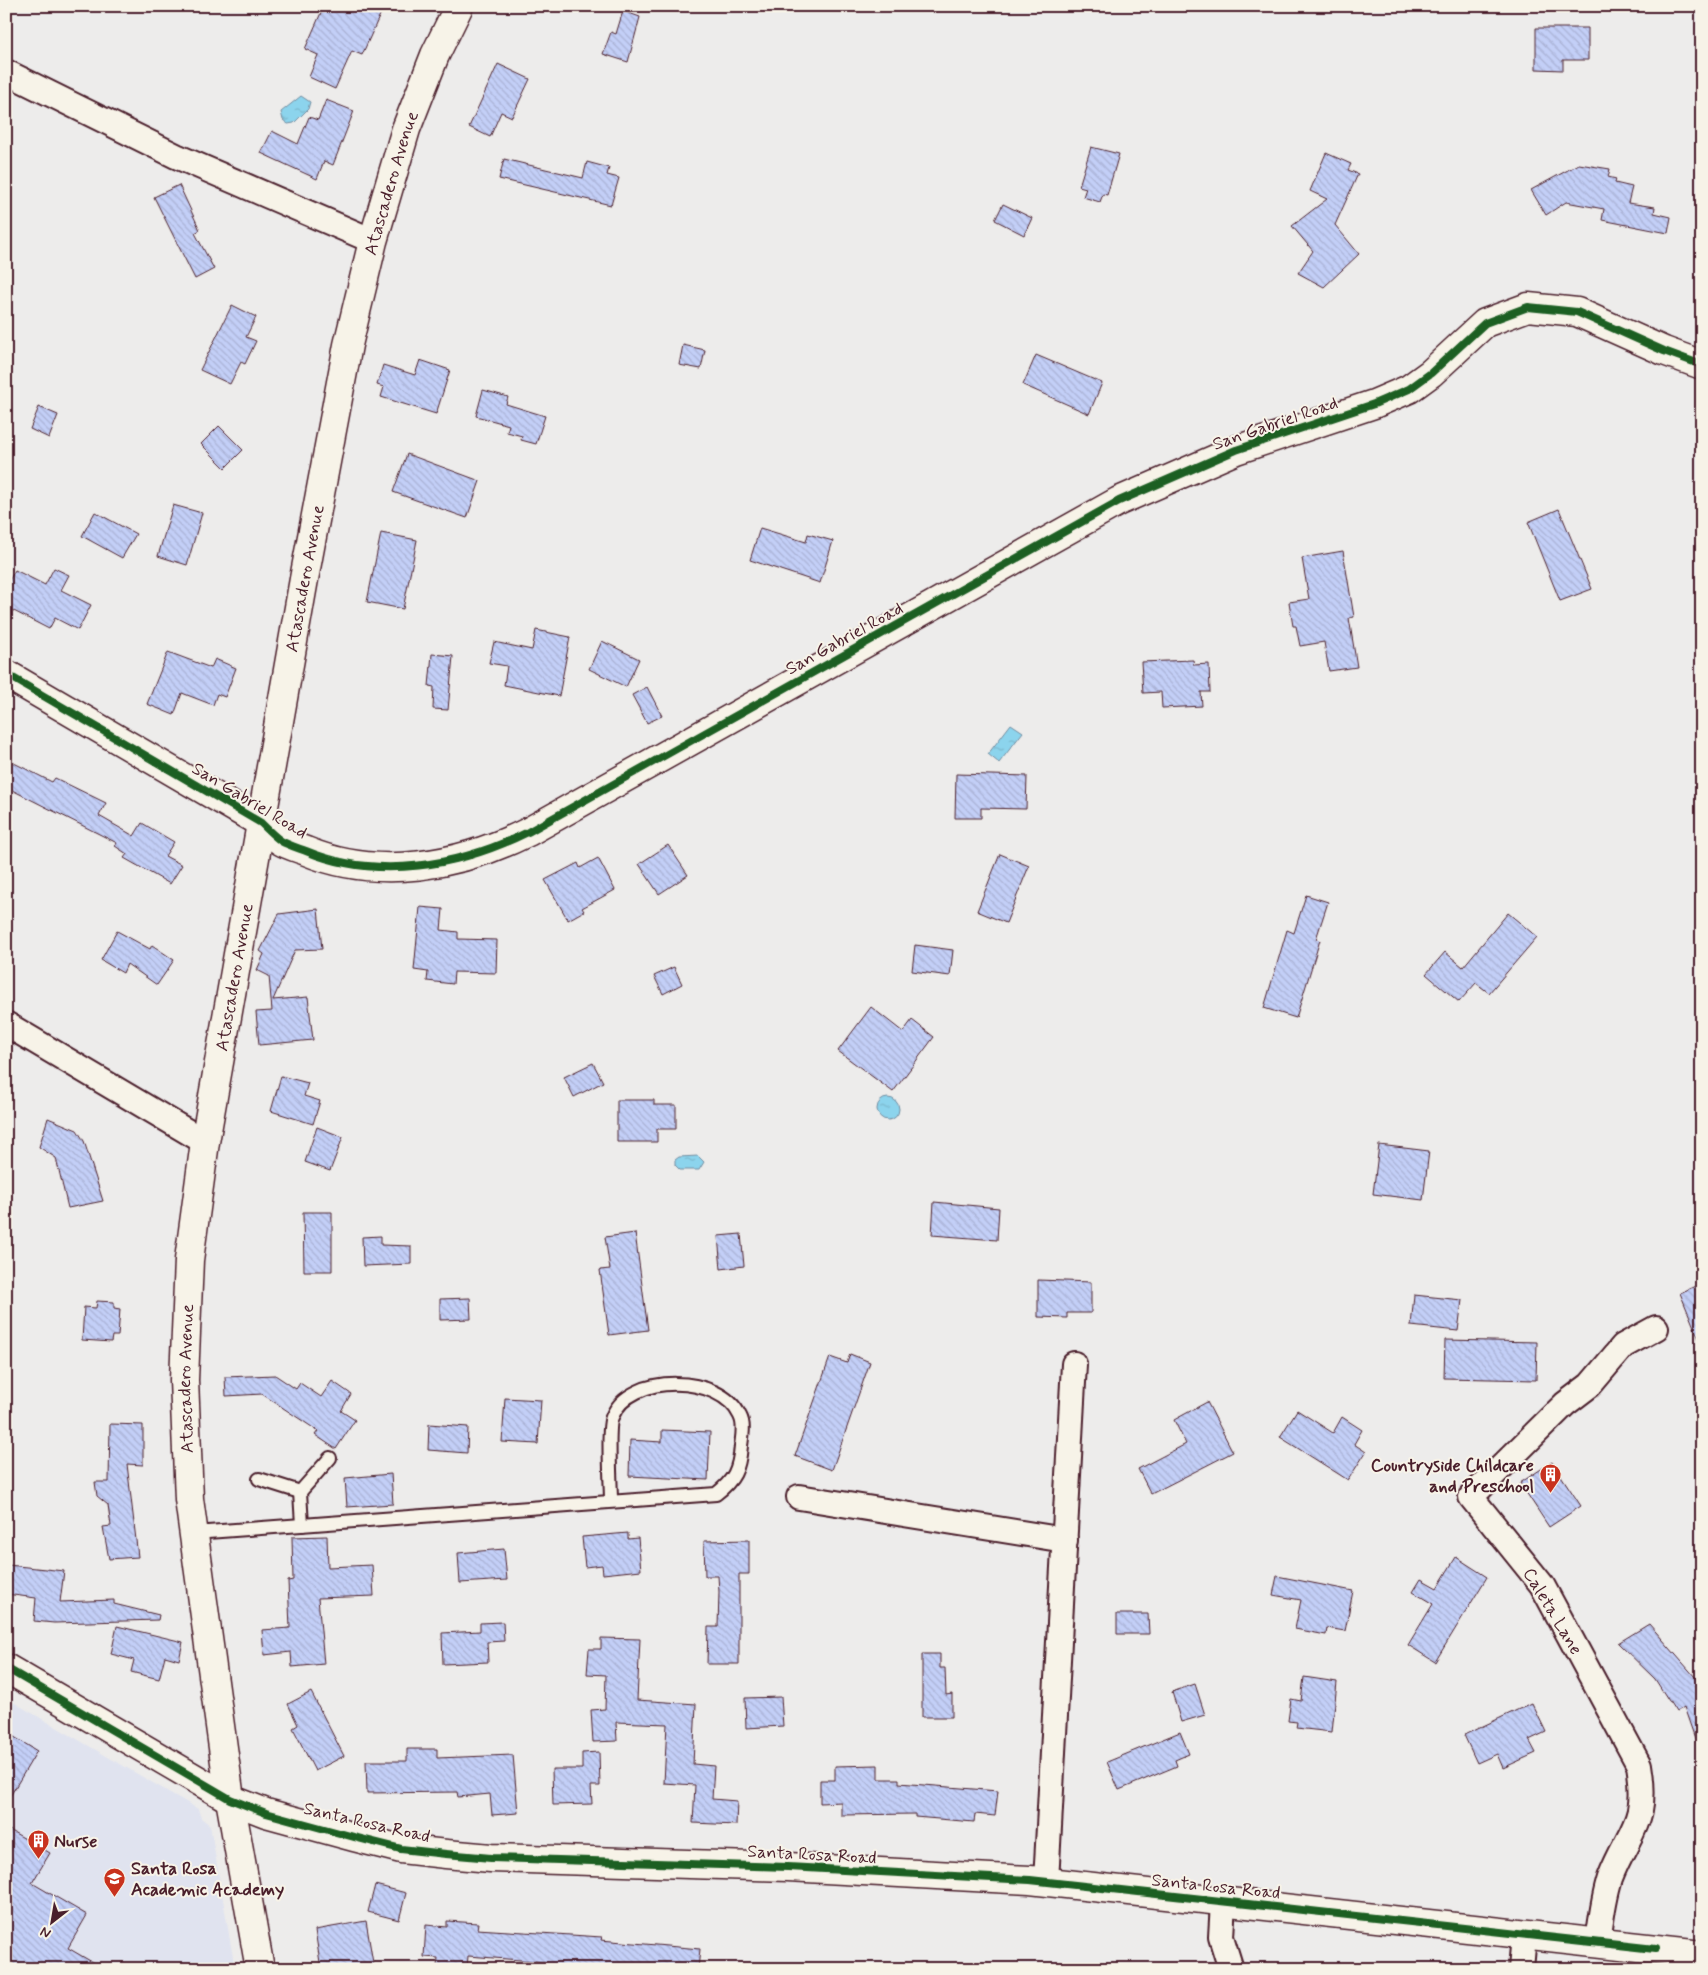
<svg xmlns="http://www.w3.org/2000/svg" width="1708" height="1975" font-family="Mynerve,sans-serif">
	<defs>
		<pattern id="water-ripples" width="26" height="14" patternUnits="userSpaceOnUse" patternTransform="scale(1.25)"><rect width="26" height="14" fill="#8cd4ed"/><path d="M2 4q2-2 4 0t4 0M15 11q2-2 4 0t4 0" fill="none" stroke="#7ab6cb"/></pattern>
		<pattern id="building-back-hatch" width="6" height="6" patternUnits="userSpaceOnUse" patternTransform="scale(1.25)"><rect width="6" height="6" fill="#c3cff7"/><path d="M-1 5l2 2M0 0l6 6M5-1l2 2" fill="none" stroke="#a9b1d4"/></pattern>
	</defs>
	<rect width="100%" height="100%" fill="#edeceb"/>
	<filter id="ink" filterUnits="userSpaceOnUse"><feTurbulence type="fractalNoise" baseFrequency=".02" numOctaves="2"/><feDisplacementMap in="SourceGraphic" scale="10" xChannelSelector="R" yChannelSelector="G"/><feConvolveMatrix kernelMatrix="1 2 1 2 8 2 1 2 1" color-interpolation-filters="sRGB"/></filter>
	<g filter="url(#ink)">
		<path fill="#e0e3ef" d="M6,1698L198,1809L201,1818L210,1825L235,1969H6Z"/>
		<g fill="url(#water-ripples)" stroke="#728c9f">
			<path d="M301,96L310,102L308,109L294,123L288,124L283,120L281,112Z"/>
			<path d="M1011,724L1023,732L999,763L988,754Z"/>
			<circle cx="888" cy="1109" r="11"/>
			<path d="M698,1156L704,1162L699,1170H680L675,1165V1160L679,1157Z"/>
		</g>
		<g fill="url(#building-back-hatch)" stroke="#4a1f2b">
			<path d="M324,6H384L362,55L352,51L335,89L309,77L318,55L305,49Z"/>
			<path d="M623,11L640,17L628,62L603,54L611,32L616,34Z"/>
			<path d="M1536,28H1588V60H1563V70L1536,69Z"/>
			<path d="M498,64L530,79L512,117L501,112L490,137L469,127Z"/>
			<path d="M326,100L354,111L333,165L324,161L317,179L261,153L272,131L298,144L309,117L318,120Z"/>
			<path d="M1091,147L1119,154L1107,195L1103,194L1100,202L1083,197L1086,188L1079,186Z"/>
			<path d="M1326,153L1351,164L1348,170L1358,174L1335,225L1359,254L1324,287L1298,273L1313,251L1292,226L1327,199L1310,191Z"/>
			<path d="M504,159L583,178L587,162L609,168L607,175L619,178L611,205L499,179Z"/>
			<path d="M1579,164L1610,169L1608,177L1616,179L1615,183L1632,187L1628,203L1655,207L1654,213L1671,217L1668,233L1602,220L1604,209L1566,202L1546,215L1531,190Z"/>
			<path d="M179,185L200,230L195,233L214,269L195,279L154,197Z"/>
			<path d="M1003,204L1032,218L1024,235L995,220Z"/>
			<path d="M232,305L256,317L246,337L256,341L245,364L241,362L230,384L200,370Z"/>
			<path d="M683,345L705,350L701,369L679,365Z"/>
			<path d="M1036,355L1102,383L1089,414L1023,385Z"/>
			<path d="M420,360L450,370L436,414L381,397L384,387L377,385L383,365L415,375Z"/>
			<path d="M483,390L508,397L506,404L545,416L536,444L521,440L522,436L507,432L509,425L476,416Z"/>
			<path d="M39,407L58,415L49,438L30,429Z"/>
			<path d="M219,426L243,450L225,468L201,444Z"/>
			<path d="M407,454L480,481L467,518L393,492Z"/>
			<path d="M173,505L202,513L187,565L158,556Z"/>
			<path d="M1559,509L1592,589L1560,601L1528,522Z"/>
			<path d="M95,512L136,534L122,558L82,536Z"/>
			<path d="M760,528L806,542L808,534L833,541L820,583L750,560Z"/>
			<path d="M381,533L417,540L403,609L367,602Z"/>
			<path d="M1343,551L1354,617L1349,618L1357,667L1329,671L1324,642L1300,646L1296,626H1293L1289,602L1309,599L1302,558Z"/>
			<path d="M54,568L69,575L61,590L91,605L78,630L55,618L49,629L6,607V586L15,570L45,585Z"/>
			<path d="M536,630L570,637L559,696L504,685L507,666L489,663L494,642L532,650Z"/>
			<path d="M602,641L639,659L626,687L589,669Z"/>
			<path d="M168,652L211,668L215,659L236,668L225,697L217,694L213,705L182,693L174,715L147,704Z"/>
			<path d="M432,654L453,656L448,710L433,709L434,687L429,686Z"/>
			<path d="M1193,660L1194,665L1209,664L1210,692H1201L1202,706L1162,708L1161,692L1143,693L1141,662Z"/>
			<path d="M647,687L662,716L647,723L632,695Z"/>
			<path d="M6,759L52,782L55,778L106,803L99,816L134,836L142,823L174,842L165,856L182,865L170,884L124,858L127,854L115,846L117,843L6,787Z"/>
			<path d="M956,774L1027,776L1026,809L981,808V818H955Z"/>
			<path d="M668,845L688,875L659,894L639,864Z"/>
			<path d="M1000,854L1029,866L1006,923L977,911Z"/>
			<path d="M598,858L615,890L582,908L584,911L568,920L545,880L578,863L580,868Z"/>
			<path d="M1306,895L1328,902L1316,939L1320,940L1296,1018L1264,1008L1287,930L1294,933Z"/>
			<path d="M420,907L443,909L441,930L458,932V939L497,940L496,973L454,972L453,984L427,981L428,972L414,970Z"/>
			<path d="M318,909L322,949L295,950L273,1000L308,997L313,1040L259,1045L256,1012L272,1011L269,976L257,970L264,954L260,951L279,914Z"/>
			<path d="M1508,913L1537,937L1489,993L1476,983L1459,1002L1426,974L1445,952L1463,967Z"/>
			<path d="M117,931L150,949L152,945L174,960L157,985L127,964L123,973L101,960Z"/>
			<path d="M915,945L953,950L950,976L912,971Z"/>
			<path d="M674,967L682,984L663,994L654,976Z"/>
			<path d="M871,1007L903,1032L912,1020L934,1037L893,1092L838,1051Z"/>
			<path d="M593,1063L603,1082L574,1097L564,1077Z"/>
			<path d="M281,1076L308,1083L304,1096L320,1101L313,1124L271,1111Z"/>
			<path d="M617,1100H654V1105H676V1129H657V1142H617Z"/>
			<path d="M48,1118L77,1130L84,1141L103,1201L68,1208L56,1158L39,1147Z"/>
			<path d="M317,1127L343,1137L330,1171L305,1162Z"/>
			<path d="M1379,1145L1429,1151L1423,1200L1373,1194Z"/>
			<path d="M934,1202L999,1208L997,1240L932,1235Z"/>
			<path d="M303,1212H332V1271H304Z"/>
			<path d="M635,1233L648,1330L609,1335L600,1270L610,1269L605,1237Z"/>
			<path d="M741,1234L744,1266L721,1269L718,1236Z"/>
			<path d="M381,1236V1245L411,1246V1264L363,1266L362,1237Z"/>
			<path d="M1038,1280L1091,1282V1313H1067V1318L1038,1317Z"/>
			<path d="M1702,1283V1344H1701L1680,1293Z"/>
			<path d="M1414,1295L1462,1300L1458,1331L1411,1326Z"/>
			<path d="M470,1298L471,1319L440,1320V1299Z"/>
			<path d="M97,1301L114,1302V1308L120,1309L118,1336H112L111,1342L82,1340L84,1307L96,1308Z"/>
			<path d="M1445,1340L1537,1342L1536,1380L1444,1378Z"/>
			<path d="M850,1354L870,1362L832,1470L795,1456L830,1357L847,1363Z"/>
			<path d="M275,1375L296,1389L300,1383L321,1397L332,1381L351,1394L341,1411L355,1420L336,1449L315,1435L318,1431L262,1394L226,1396L225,1377Z"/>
			<path d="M505,1398L541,1400L538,1444L502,1442Z"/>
			<path d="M1207,1402L1233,1452L1151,1494L1138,1469L1186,1444L1174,1420Z"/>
			<path d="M1297,1410L1333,1433L1342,1417L1362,1430L1354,1444L1366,1452L1348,1480L1280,1437Z"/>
			<path d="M110,1424L143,1425V1465L127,1464L138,1557L109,1559L103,1527L111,1526L108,1505L97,1496L95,1482H109Z"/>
			<path d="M429,1424L468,1427L467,1453L428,1450Z"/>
			<path d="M662,1430L710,1432L708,1480L629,1476L630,1440L662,1442Z"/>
			<path d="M1552,1462L1581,1506L1549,1527L1520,1483Z"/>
			<path d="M391,1474L393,1504L347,1507L345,1478Z"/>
			<path d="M628,1533V1539L638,1538L641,1570L603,1574L602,1565L585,1567L582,1537Z"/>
			<path d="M327,1536L328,1567L372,1565L374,1596L318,1598L324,1664L292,1667L291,1652L264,1655L262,1630L290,1628L288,1581L293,1580L292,1537Z"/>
			<path d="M749,1540V1574H739V1664H707L708,1627H718L719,1592L718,1576H705L704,1541Z"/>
			<path d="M504,1549L507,1580L460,1583L458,1553Z"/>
			<path d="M1456,1557L1487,1577L1435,1662L1408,1645L1433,1604L1413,1592L1421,1579L1437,1588Z"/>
			<path d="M8,1565L64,1571L60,1602L114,1600V1604L159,1615L158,1620L54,1623L34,1621L36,1598L6,1594Z"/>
			<path d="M1277,1576L1353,1591L1345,1631L1327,1628L1326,1635L1295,1629L1301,1600L1273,1595Z"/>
			<path d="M1117,1614H1148L1149,1634H1117Z"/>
			<path d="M503,1622L504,1641L487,1642L488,1662L443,1664L442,1633L480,1631V1623Z"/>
			<path d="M1649,1624L1702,1685V1750H1699L1684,1707L1676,1712L1655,1679L1618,1643Z"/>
			<path d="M117,1626L183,1642L179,1660L165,1656L159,1679L131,1672L134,1660L111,1654Z"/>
			<path d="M601,1638L640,1639L637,1700L696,1704L693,1764L714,1766L712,1799L737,1801L736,1825L693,1823L695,1785L664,1783L667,1724L616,1722L617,1741L593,1742L591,1710L605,1709L606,1675L587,1674L589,1649H601Z"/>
			<path d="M922,1654H940V1668H945L946,1695L952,1694V1717H922Z"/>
			<path d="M1304,1677L1337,1682L1332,1732L1296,1728L1297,1722L1288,1721L1291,1699L1301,1701Z"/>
			<path d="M1195,1684L1205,1715L1181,1722L1172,1692Z"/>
			<path d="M311,1692L344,1756L315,1771L293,1728L298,1725L288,1704Z"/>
			<path d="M781,1697L783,1726L746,1728L745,1698Z"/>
			<path d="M1532,1703L1546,1732L1529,1740L1536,1753L1503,1768L1497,1754L1477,1763L1464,1735Z"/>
			<path d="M6,1732L37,1751L6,1803Z"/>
			<path d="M1180,1732L1189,1754L1175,1760L1177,1766L1119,1790L1107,1762Z"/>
			<path d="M407,1749H437V1758L513,1755L518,1813L492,1815L490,1794L458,1797L457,1792L367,1793L366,1761H407Z"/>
			<path d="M599,1752L600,1786H591L592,1804L553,1805L552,1769H582V1753Z"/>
			<path d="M878,1765V1779H899V1783L998,1791L995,1816L975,1814L974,1822L915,1817V1814L841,1815V1802L820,1803V1780H835V1766Z"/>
			<path d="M6,1828L50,1853L32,1883L87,1915L68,1948L104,1969H6Z"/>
			<path d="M375,1885L406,1893L399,1920L368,1912Z"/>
			<path d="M366,1921L374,1969H321L315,1930Z"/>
			<path d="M447,1921L478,1923L477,1929L602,1937L601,1940L700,1949L698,1969H545L546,1962L468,1956L467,1968L437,1966L438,1958L424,1957L426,1925L447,1927Z"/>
		</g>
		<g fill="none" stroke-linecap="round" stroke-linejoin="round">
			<defs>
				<g id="lane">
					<path d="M259,1479L300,1492"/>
					<path d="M302,1525L300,1492L330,1458"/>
					<path d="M194,1533L716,1494C734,1480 739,1470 741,1446C742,1437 745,1425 740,1416C721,1374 630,1372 612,1417C607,1428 611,1485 611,1501"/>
				</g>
				<g id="street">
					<path d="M6,72L176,156L373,241"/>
					<path d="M6,1024L205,1142"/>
					<path d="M799,1497L1065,1540"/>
					<path d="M1046,1882L1074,1364"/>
					<path d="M1223,1902L1221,1937L1231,1969"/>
					<path d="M1598,1943C1601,1921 1603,1900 1610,1878C1629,1829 1649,1824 1639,1765L1542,1585L1471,1497L1565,1404L1590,1385L1623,1346L1656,1328"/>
					<path d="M1521,1969L1524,1935"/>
				</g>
				<g id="secondary">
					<path d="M6,674L261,823C267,829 274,836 281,841C288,845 298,848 306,851C378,881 460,866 528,832L1119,501L1236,450L1374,404L1409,389L1431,373L1485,323L1528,307L1577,312L1664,351L1702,365"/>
					<path d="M6,1668L230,1799L266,1813L354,1837L401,1849L446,1854L491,1858L788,1867L1030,1880L1702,1954"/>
					<path id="s1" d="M260,1969L230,1799L189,1499L184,1380L189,1260L205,1142L304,579L348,345L373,241L406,129L435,55L459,6"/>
				</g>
			</defs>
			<use href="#lane" stroke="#4a1f2b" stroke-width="16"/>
			<use href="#street" stroke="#4a1f2b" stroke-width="28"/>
			<use href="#secondary" stroke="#4a1f2b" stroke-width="31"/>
			<use href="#lane" stroke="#f7f3e8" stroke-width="12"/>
			<use href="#street" stroke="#f7f3e8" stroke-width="24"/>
			<use href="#secondary" stroke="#f7f3e8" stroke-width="28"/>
			<defs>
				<g id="cycleway">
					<path d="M6,674L261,823C267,829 274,836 281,841C288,845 298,848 306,851C378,881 460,866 528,832L1119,501L1236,450L1374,404L1409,389L1431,373L1485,323L1528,307L1577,312L1664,351L1702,365"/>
					<path d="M6,1668L230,1799L266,1813L354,1837L401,1849L446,1854L491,1858L788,1867L1030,1880L1655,1949"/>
				</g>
			</defs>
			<use href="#cycleway" stroke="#f7f3e8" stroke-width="11"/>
			<use href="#cycleway" stroke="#1b5e20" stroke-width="8"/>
		</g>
	</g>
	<defs>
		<symbol id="building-pin" viewBox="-11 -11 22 30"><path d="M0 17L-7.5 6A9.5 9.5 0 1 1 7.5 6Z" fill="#c8321e" stroke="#f7f3e8"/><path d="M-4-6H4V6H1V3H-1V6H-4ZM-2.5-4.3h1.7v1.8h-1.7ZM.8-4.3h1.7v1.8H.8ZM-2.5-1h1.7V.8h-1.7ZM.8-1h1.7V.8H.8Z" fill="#fff"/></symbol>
		<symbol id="school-pin" viewBox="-11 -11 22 30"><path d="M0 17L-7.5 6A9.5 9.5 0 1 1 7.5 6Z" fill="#c8321e" stroke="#f7f3e8"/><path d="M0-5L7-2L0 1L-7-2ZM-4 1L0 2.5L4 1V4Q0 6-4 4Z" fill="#fff"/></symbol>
	</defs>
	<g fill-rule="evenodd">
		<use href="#building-pin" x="1538" y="1462" width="25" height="34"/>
		<use href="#building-pin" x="26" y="1828" width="25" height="34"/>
		<use href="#school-pin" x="102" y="1866" width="25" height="34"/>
	</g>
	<g text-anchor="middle" stroke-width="4" stroke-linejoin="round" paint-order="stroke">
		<g font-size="18" fill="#4a1f2b" stroke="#f7f3e8">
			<text dy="6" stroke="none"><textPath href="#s1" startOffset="1811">Atascadero Avenue</textPath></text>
			<text transform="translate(1275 423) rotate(-19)" y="6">San Gabriel Road</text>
			<text dy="6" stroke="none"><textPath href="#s1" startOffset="1406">Atascadero Avenue</textPath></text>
			<text transform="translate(844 638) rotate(-29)" y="6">San Gabriel Road</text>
			<text transform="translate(250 800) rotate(31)" y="6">San Gabriel Road</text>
			<text dy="6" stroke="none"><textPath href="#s1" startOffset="1001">Atascadero Avenue</textPath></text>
			<text dy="6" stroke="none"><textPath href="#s1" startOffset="596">Atascadero Avenue</textPath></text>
			<text transform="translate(1553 1611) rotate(59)" y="6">Caleta Lane</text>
			<text transform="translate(367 1822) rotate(13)" y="6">Santa Rosa Road</text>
			<text transform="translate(812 1854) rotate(3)" y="6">Santa Rosa Road</text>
			<text transform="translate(1216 1886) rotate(6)" y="6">Santa Rosa Road</text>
		</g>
		<g font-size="18" font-weight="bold" fill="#4a1f2b" stroke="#f7f3e8" text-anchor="start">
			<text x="1534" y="1471" text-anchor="end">Countryside Childcare<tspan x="1534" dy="21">and Preschool</tspan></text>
			<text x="54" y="1847">Nurse</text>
			<text x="131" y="1874">Santa Rosa<tspan x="131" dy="21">Academic Academy</tspan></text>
		</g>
	</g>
	<rect width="1708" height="1975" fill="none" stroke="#f7f3e8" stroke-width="25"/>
	<rect x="12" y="12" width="1683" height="1950" fill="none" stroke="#4a1f2b" stroke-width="2" filter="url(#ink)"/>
	<g transform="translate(52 1922) rotate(211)" stroke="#f7f3e8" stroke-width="4" paint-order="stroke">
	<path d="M0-4L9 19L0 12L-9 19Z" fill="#4a1f2b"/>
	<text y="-8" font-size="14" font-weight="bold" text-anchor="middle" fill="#4a1f2b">N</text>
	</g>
</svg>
